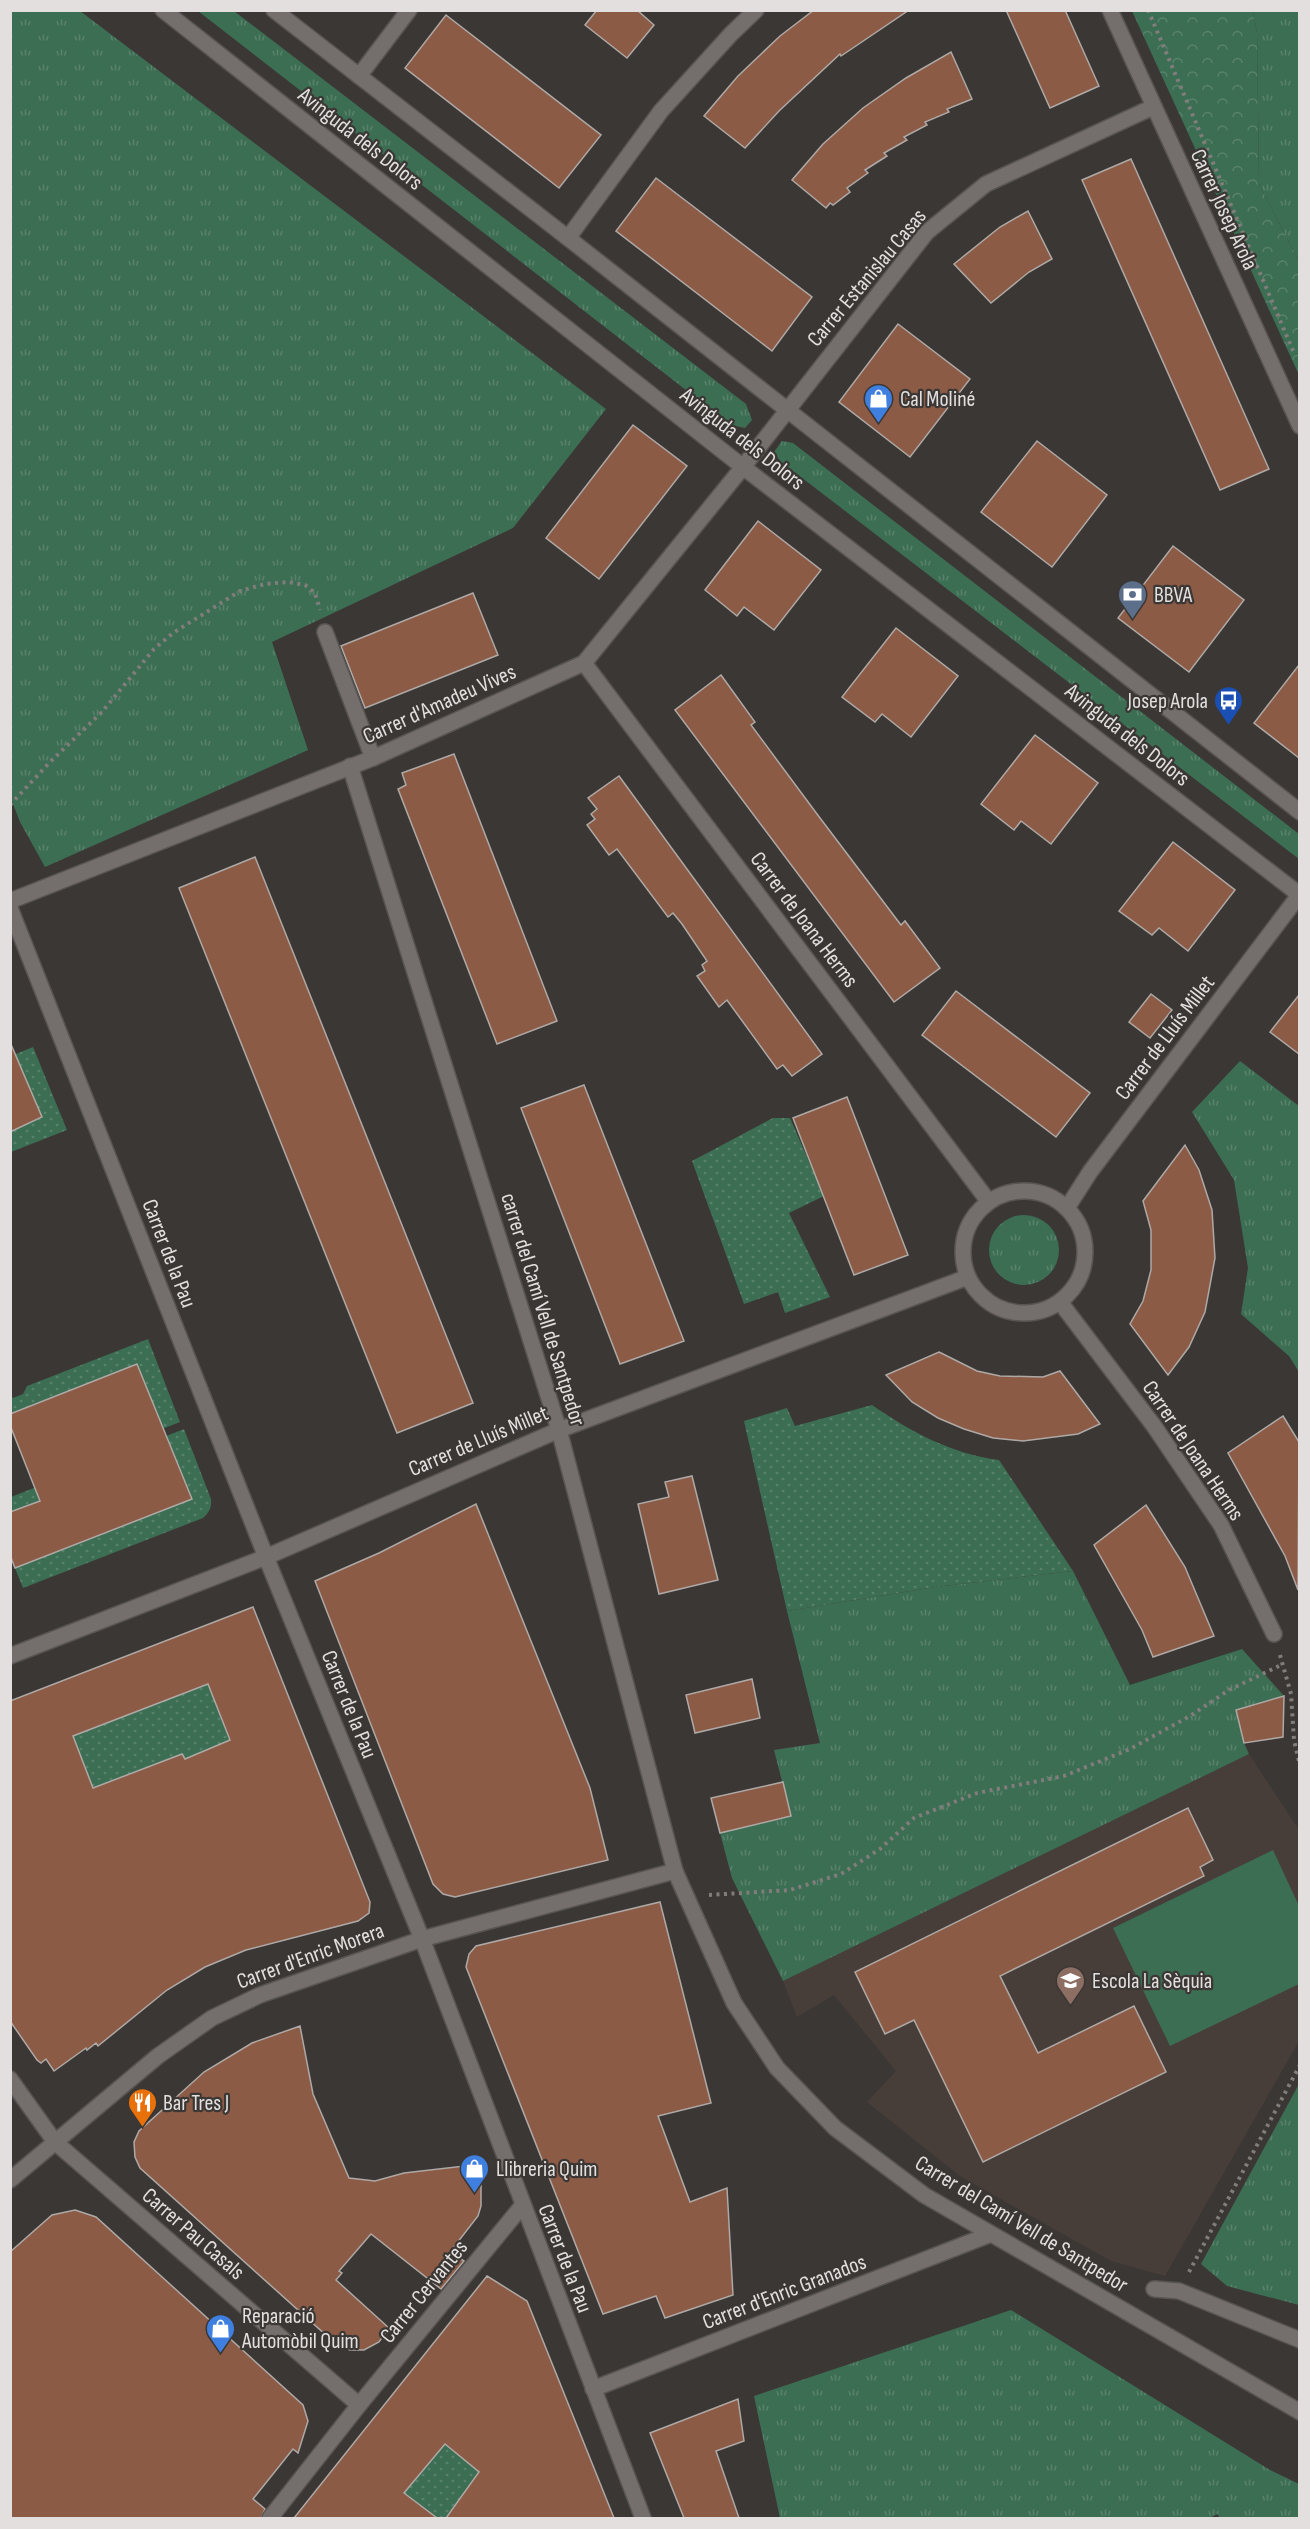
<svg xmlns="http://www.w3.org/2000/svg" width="1310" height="2529" font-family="'Sofia Sans Condensed',sans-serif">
	<defs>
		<pattern id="grass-tufts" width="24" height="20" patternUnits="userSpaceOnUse" patternTransform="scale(1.5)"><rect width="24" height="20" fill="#3c6e53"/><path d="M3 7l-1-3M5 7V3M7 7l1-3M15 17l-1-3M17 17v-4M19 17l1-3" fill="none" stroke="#58826b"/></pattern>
		<pattern id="park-crowns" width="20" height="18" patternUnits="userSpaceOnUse" patternTransform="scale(1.5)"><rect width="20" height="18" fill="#3c6e53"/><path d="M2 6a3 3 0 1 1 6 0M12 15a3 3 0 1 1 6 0" fill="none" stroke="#58826b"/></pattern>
		<pattern id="garden-dots" width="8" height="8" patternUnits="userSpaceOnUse" patternTransform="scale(1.5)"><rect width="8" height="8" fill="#3c6e53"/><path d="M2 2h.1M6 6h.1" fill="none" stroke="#58826b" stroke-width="1.8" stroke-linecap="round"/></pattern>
	</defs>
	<rect width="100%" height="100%" fill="#3b3735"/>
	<path fill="#483e39" d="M1249,1754L1299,1830V2041L1165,2276L1111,2261L960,2176L867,2102L896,2071L834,1995L797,2017L783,1981Z"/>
	<g fill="url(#grass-tufts)">
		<path d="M11,10L80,11L606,409L513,528L272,642L308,750L45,867L20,822L10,796Z"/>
		<path d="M198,11H234L746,404L752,420L745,428L731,425Z"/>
		<path d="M1253,11H1299V261L1259,184L1257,33Z"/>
		<path d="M782,441L793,443L1299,834V859L780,461L774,452Z"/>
		<path d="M1240,1061L1299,1106V1372L1289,1356L1241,1314L1248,1268L1234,1180L1192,1112Z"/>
		<circle cx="1024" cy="1250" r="35"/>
		<path d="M1073,1571L1130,1685L1242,1649L1284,1696L1236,1710L1244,1743L1249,1754L783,1981L732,1878L720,1833L791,1816L774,1750L820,1743L787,1611L935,1587Z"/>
		<path d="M1299,2084V2305L1227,2286L1201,2264Z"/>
		<path d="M1011,2310L1270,2470L1299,2484V2518H1220L1217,2514L1210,2518H780L754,2396Z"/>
	</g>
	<path fill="url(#park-crowns)" d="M1132,11H1253L1257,33L1259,184L1299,261V375Z"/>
	<g fill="url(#garden-dots)">
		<path d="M33,1047L67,1130L11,1152V1131L42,1117L22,1069L11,1073V1056Z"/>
		<path d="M773,1118H790L824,1196L789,1213L830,1297L785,1313L778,1292L744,1304L692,1161Z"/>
		<path d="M148,1339L180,1422L32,1480L26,1465L137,1364L11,1414L10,1394L13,1398L23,1394L27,1386Z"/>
		<path d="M872,1405C911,1432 952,1454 999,1460L1073,1571L935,1587L787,1611L744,1421L787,1408L795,1426Z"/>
		<path d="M184,1429L211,1499C212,1508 209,1512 203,1518L23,1588L15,1568L192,1499L172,1450L11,1512V1497Z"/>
		<path d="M215,1681L230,1740L186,1762L182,1754L94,1788L69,1822L78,1750L73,1736Z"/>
		<path d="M445,2444L503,2489L515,2518H477L456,2504L445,2518H412L403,2512L412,2499L404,2493Z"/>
	</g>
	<path fill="#3c6e53" d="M1273,1850L1299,1906V1984L1170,2046L1113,1928Z"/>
	<g fill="#8c5b46" stroke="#aea9a6" stroke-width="1.5" fill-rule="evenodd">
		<path d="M597,10H637L654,25L627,58L585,25Z"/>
		<path d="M814,10H909L841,56L840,54L779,111L745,148L704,116L738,76L780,36Z"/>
		<path d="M1006,10H1065L1099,86L1050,108Z"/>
		<path d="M446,15L601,135L559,188L405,68Z"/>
		<path d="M951,52L972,99L947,109L949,112L925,122L927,125L904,137L907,140L884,153L887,156L865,170L868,173L847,188L850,192L833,205L830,203L826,208L792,180L823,144L863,108L906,78Z"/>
		<path d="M1131,159L1269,469L1220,490L1082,180Z"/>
		<path d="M656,178L812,297L772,351L616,231Z"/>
		<path d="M1028,211L1052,259L1029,272L991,303L954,264L1000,227Z"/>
		<path d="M898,324L970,379L910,457L839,402Z"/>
		<path d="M633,425L687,466L599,579L546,538Z"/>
		<path d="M1037,441L1107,495L1052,567L981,512Z"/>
		<path d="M758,521L821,570L774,630L744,607L737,616L705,590Z"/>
		<path d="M1173,546L1244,600L1189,672L1118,618Z"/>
		<path d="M473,593L498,655L365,708L341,646Z"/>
		<path d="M896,628L958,676L911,737L882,714L875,722L842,697Z"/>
		<path d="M1299,665V758L1254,723Z"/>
		<path d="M721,675L755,722L751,725L817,814L901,925L905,921L940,968L894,1002L675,710Z"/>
		<path d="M1035,735L1098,783L1051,844L1021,821L1014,830L981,804Z"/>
		<path d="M454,754L557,1021L497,1044L398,789L406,785L402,773Z"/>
		<path d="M619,776L822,1054L792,1076L783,1065L777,1069L727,1000L719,1007L697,976L705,971L702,965L707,961L682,924L673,913L668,917L617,849L609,855L587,825L595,819L591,814L597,809L588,798Z"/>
		<path d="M1173,842L1235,890L1188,951L1159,928L1152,935L1119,911Z"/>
		<path d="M255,857L473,1403L397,1433L179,888Z"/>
		<path d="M956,991L1090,1093L1056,1137L922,1035Z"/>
		<path d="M1151,994L1172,1010L1150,1038L1129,1022Z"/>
		<path d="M1299,995V1054L1270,1032Z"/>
		<path d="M10,1042L42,1117L10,1132Z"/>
		<path d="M584,1085L684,1341L620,1364L521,1108Z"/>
		<path d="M847,1097L908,1255L854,1275L793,1118Z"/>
		<path d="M1185,1145L1199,1170L1212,1210L1215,1258L1205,1312L1189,1347L1168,1375L1130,1324L1143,1301L1151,1270V1230L1143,1201Z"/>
		<path d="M939,1352L977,1371L1000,1376L1043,1377L1060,1371L1100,1424L1078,1434L1023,1441L993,1438L964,1429L938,1418L912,1402L886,1375Z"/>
		<path d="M137,1364L192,1499L15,1568L10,1555V1512L40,1501L10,1425V1414Z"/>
		<path d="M1283,1416L1299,1442L1298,1590L1285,1556L1228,1453Z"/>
		<path d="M692,1476L718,1580L659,1594L638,1504L669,1497L665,1482Z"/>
		<path d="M476,1504L590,1788L608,1860L455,1897L443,1894L433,1884L315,1581L379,1553Z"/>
		<path d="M1146,1505L1185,1567L1214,1636L1153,1657L1142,1630L1094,1545Z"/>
		<path d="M253,1607L370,1902L369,1913L358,1921L246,1950L205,1967L167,1990L98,2046L96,2043L87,2050L86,2048L54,2071L46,2059L41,2063L37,2060L10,2021V1701ZM208,1684L230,1740L185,1759L182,1754L93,1788L73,1736Z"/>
		<path d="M752,1679L760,1718L695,1733L686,1695Z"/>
		<path d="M1284,1696L1283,1737L1244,1743L1236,1710Z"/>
		<path d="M783,1782L791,1816L720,1833L711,1798Z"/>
		<path d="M1188,1808L1213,1860L1200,1867L1204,1876L1000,1976L1038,2053L1134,2006L1166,2072L983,2162L914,2020L885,2034L855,1972Z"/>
		<path d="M660,1902L711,2103L658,2116L690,2202L727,2188L733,2295L665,2318L656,2296L603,2314L466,1967L469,1954L476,1946Z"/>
		<path d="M300,2026L313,2094L349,2178L375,2181L404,2173L473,2165L481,2183V2206L478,2216L450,2252L464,2261L441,2289L371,2234L339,2271L342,2273L336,2280L389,2328L379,2342L364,2350H350L337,2345L140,2168L135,2157L134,2142L139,2131L204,2072L252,2043Z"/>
		<path d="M75,2210L96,2217L303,2405L308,2421L298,2453L293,2449L253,2499L265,2509L261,2518H10V2252L52,2215Z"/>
		<path d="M487,2276L527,2301L614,2518H446L479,2472L445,2444L404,2493L437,2518H294Z"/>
		<path d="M738,2399L744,2441L716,2451L739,2518H684L650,2433Z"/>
	</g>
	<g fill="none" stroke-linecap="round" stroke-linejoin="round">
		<defs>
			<g id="service">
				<path d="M325,632L373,758"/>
				<path d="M1154,2289L1179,2291L1300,2340"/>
			</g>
			<g id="minor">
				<path d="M1110,10L1300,426"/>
				<path d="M359,76L409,10"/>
				<path d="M568,238L661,111L731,34L756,10"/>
				<path d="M584,663L989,1202"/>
				<path d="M350,766L559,1430L675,1871L734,2003L777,2068L835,2128L924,2195L1300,2412"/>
				<path d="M10,901L373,758L584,663L743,467L927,232L986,184L1153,107"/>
				<circle cx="1024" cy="1252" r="61"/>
				<path d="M1067,1208L1090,1172L1300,894"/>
				<path d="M1060,1302L1154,1426L1221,1525L1274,1634"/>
				<path d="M10,1656L266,1557L559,1430L968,1277"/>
				<path d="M10,2079L55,2142L359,2405"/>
				<path d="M10,2180L158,2056L212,2018L260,1995L422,1939L675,1871"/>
				<path d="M593,2389L991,2234"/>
				<path d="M270,2518L359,2405L522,2206"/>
			</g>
			<g id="tertiary">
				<path d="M163,10L743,467L1300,895"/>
				<path d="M274,10L568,238L1300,812"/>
				<path d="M10,908L266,1557L422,1939L643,2518"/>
			</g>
		</defs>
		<use href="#service" stroke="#585453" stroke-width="18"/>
		<use href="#minor" stroke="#585453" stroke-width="18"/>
		<use href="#tertiary" stroke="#585453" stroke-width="18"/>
		<g stroke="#807d7b" stroke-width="4" stroke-dasharray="3 4.5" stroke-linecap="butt">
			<path d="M1148,10L1294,353"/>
			<path d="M10,805L49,763L102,712L154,649L173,633L240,591L265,584L288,582L305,585L315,593L320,610"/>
			<path d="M1280,1655L1291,1694L1294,1740L1300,1766"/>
			<path d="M709,1895L790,1890L841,1874L880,1849L914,1818L977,1793L1064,1776L1130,1749L1190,1716L1229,1690L1283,1664"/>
			<path d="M1189,2272L1300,2065"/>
		</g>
		<use href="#service" stroke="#746f6d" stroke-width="15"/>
		<use href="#minor" stroke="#746f6d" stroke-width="15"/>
		<use href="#tertiary" stroke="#746f6d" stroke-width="15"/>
	</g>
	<defs>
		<symbol id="shop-pin" viewBox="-11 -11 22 30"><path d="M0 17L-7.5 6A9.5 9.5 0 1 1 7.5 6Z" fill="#3f7fe0" stroke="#3b3735"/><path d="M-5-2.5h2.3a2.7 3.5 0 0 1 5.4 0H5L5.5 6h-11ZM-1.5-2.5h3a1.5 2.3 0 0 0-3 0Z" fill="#fff"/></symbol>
		<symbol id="bank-pin" viewBox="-11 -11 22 30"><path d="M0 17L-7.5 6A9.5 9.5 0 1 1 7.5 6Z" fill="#5c6f8a" stroke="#3b3735"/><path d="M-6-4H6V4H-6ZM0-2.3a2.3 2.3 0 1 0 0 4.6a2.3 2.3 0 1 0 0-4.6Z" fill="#fff"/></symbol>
		<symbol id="bus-pin" viewBox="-11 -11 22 30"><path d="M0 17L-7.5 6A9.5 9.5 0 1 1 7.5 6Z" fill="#1a4fb4" stroke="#3b3735"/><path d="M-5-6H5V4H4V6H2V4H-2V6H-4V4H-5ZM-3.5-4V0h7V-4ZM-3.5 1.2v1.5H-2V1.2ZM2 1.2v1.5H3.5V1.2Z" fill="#fff"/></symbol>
		<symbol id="school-pin" viewBox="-11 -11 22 30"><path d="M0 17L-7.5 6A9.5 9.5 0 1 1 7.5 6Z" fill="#8d6e63" stroke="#3b3735"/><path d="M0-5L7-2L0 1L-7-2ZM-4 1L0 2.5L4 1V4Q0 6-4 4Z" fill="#fff"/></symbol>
		<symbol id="restaurant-pin" viewBox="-11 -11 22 30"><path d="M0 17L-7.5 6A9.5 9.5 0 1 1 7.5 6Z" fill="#e8710a" stroke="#3b3735"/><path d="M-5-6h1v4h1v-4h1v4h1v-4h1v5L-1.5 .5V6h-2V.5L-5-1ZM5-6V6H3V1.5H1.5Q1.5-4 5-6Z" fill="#fff"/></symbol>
	</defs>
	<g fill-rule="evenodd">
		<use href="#shop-pin" x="862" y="382" width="33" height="45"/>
		<use href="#bank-pin" x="1116" y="578" width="33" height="45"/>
		<use href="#bus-pin" x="1212" y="684" width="33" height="45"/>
		<use href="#school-pin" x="1054" y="1964" width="33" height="45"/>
		<use href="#restaurant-pin" x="126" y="2086" width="33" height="45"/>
		<use href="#shop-pin" x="458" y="2152" width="33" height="45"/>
		<use href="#shop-pin" x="204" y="2312" width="33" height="45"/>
	</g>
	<g text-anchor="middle" stroke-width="4.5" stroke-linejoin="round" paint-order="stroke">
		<g font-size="22" fill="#e2dfde" stroke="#3b3735">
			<text transform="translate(361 138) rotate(38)" y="8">Avinguda dels Dolors</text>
			<text transform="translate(1225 209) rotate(65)" y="8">Carrer Josep Arola</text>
			<text transform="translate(866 277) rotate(-50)" y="8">Carrer Estanislau Casas</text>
			<text transform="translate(743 438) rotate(38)" y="8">Avinguda dels Dolors</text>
			<text transform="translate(439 703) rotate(-24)" y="8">Carrer d'Amadeu Vives</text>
			<text transform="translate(1128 734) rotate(38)" y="8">Avinguda dels Dolors</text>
			<text transform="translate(805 919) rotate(53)" y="8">Carrer de Joana Herms</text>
			<text transform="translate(1164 1037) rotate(-53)" y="8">Carrer de Lluís Millet</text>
			<text transform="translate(170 1253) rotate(69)" y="8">Carrer de la Pau</text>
			<text transform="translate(544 1309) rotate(73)" y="8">carrer del Camí Vell de Santpedor</text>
			<text transform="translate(478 1440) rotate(-23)" y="8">Carrer de Lluís Millet</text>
			<text transform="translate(1194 1450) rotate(56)" y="8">Carrer de Joana Herms</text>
			<text transform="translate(350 1704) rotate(68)" y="8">Carrer de la Pau</text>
			<text transform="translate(310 1955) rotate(-20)" y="8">Carrer d'Enric Morera</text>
			<text transform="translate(1022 2223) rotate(31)" y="8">Carrer del Camí Vell de Santpedor</text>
			<text transform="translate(194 2233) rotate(41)" y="8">Carrer Pau Casals</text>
			<text transform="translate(566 2258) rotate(69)" y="8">Carrer de la Pau</text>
			<text transform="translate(423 2291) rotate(-51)" y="8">Carrer Cervantes</text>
			<text transform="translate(784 2291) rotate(-21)" y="8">Carrer d'Enric Granados</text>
		</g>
		<g font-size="22" fill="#e2dfde" stroke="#3b3735" text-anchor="start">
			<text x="900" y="406">Cal Moliné</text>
			<text x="1154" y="602">BBVA</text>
			<text x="1208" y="708" text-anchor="end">Josep Arola</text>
			<text x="1092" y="1988">Escola La Sèquia</text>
			<text x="163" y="2110">Bar Tres J</text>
			<text x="496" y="2176">Llibreria Quim</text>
			<text x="242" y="2323">Reparació<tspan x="242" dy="25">Automòbil Quim</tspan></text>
		</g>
	</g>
	<rect width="1310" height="2529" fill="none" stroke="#e2dfde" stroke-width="24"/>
</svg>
